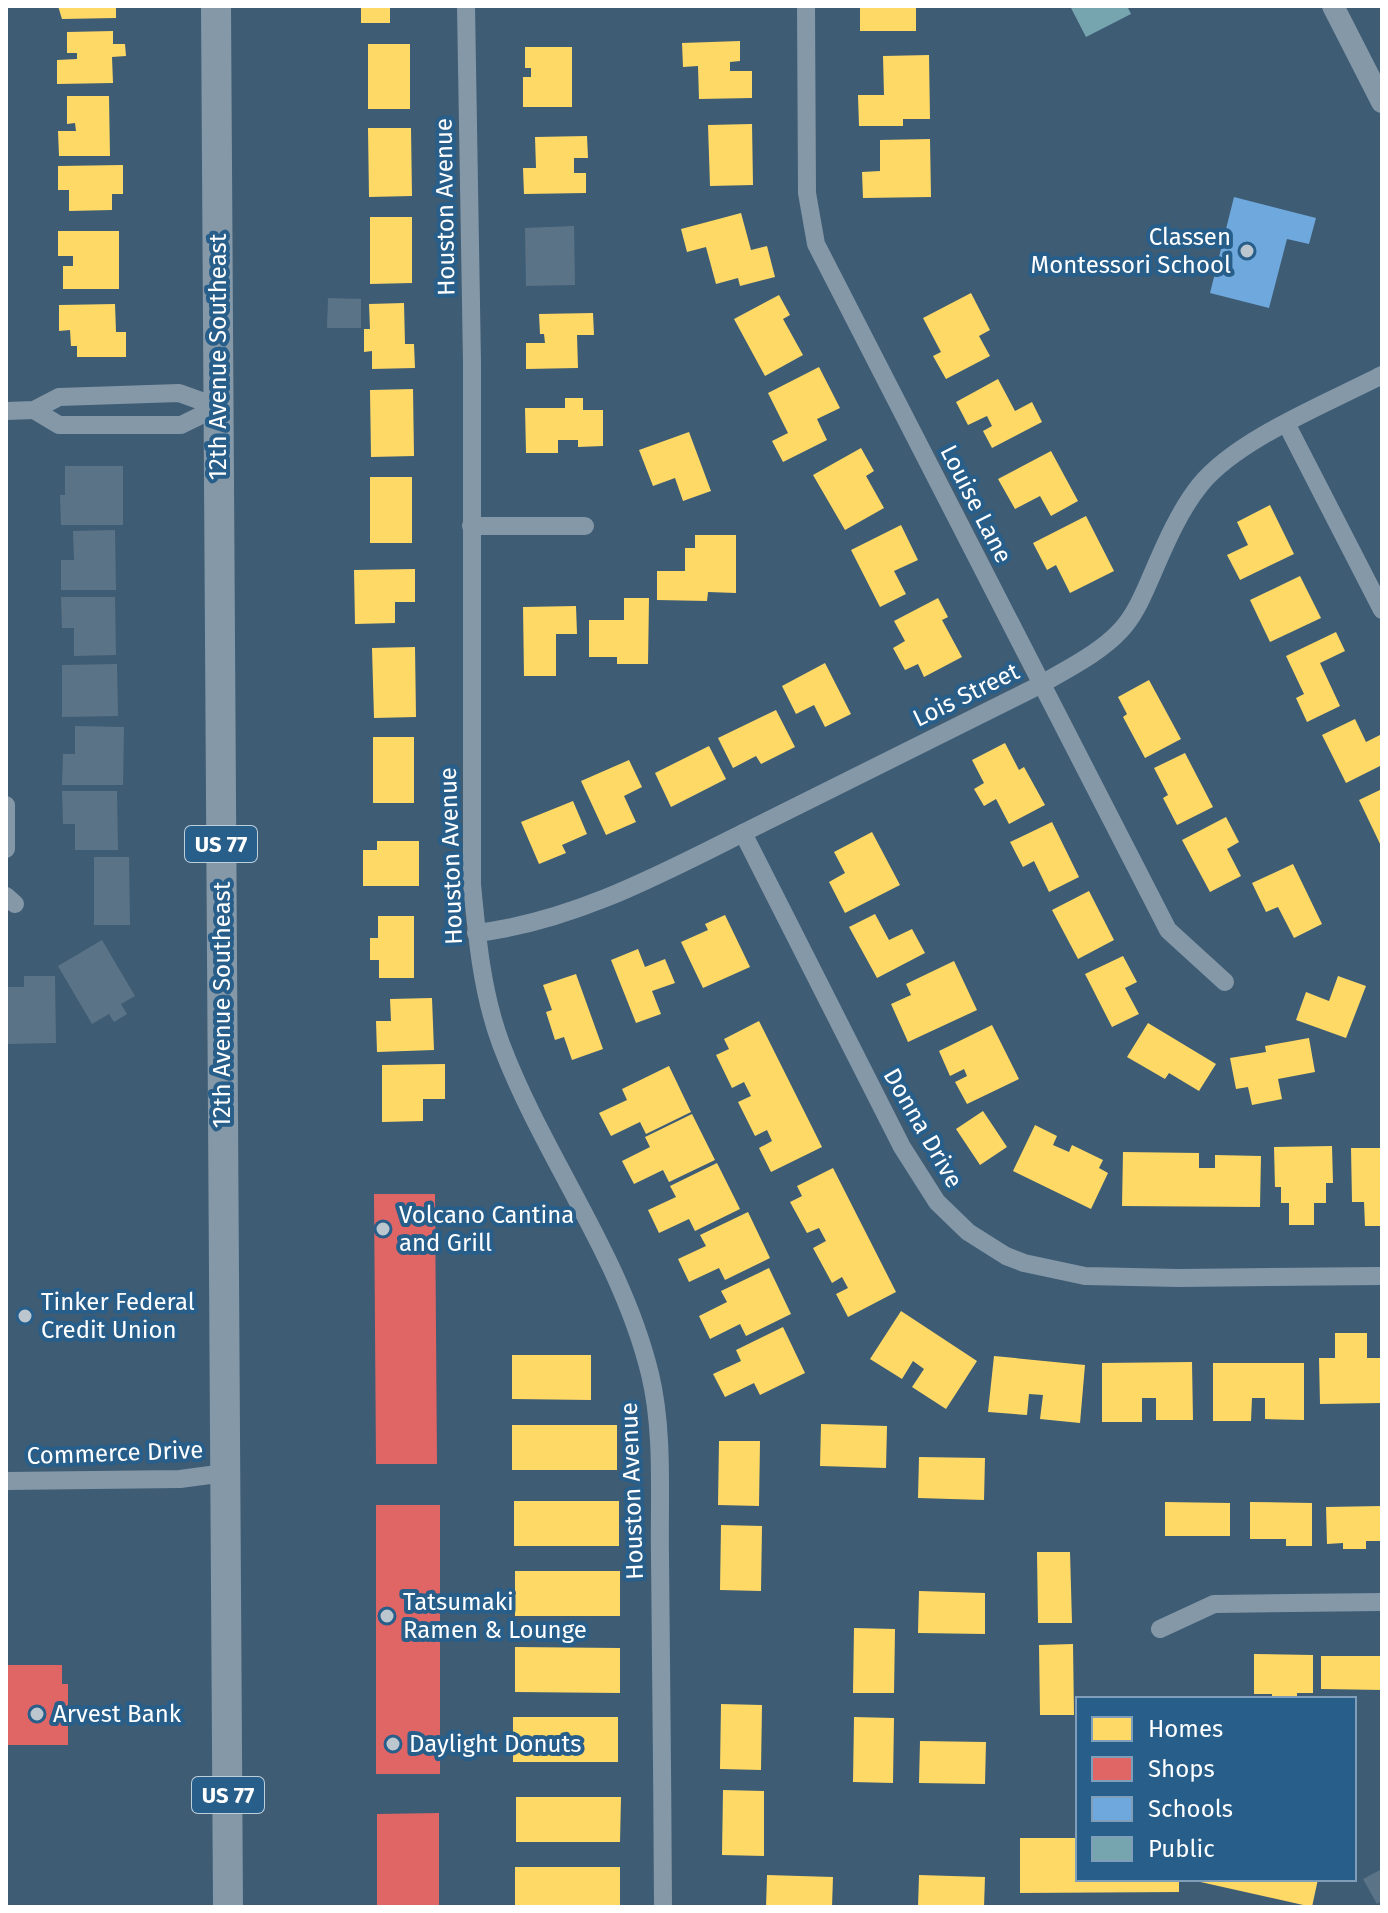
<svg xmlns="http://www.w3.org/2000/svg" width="1388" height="1913" font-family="'Fira Sans',sans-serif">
	<rect width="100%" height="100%" fill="#3e5c74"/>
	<g fill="#ffd966">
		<path d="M58,6H116V18L62,19Z"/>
		<rect x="361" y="6" width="29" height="17"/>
		<path d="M916,6V31H860V7Z"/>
		<path d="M113,31V44H125L126,56L112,57L113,83L57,84V60L77,59V53H67V32Z"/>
		<path d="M740,41V61L730,62V71H752V98L699,99L698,66L683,67L682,43Z"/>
		<rect x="368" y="44" width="42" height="65"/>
		<path d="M525,47H572V107H523V77H531V68H525Z"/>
		<path d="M929,55L930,119H903V126H859L858,95H884L883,56Z"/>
		<path d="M67,96H109L110,156H59L58,131H76L75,123L67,124Z"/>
		<path d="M752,124L753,185L710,186L708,125Z"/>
		<path d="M368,128H411L412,196L369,197Z"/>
		<path d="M587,136L588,158H574V173H586V193L524,194L523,168H536L535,137Z"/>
		<path d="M930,139L931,197L863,198L862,172L880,171V140Z"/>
		<path d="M123,165V194H112V210L69,211V190H58V166Z"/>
		<path d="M741,213L751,250L767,246L775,277L740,286L738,278L716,284L706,247L687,252L681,229Z"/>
		<path d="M370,217H412V283L370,284Z"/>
		<path d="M58,231H119V289H63V266H73V256H58Z"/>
		<path d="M971,293L990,330L979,336L990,356L946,379L933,356L941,352L923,318Z"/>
		<path d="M779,295L790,315L783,319L803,355L765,376L734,319Z"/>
		<path d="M404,303L405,344H414L415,368L372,369V351L364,352V329H370L369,304Z"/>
		<path d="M115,304L116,332H126V357H77V346H71L70,330L59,331V305Z"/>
		<path d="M593,313L594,335H577L578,368L526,369V343H545L544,334H540L539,314Z"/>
		<path d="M819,367L840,408L817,419L827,440L783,462L772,441L788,433L768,393Z"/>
		<path d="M998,379L1015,411L1032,402L1042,422L992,448L983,431L992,426L987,416L968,425L956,402Z"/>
		<path d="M413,389L414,456L371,457L370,390Z"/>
		<path d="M565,398H583V410H603V446L578,447V440H558V453H526L525,408H565Z"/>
		<path d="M689,432L711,491L683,501L675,478L653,486L639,450Z"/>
		<path d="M861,448L874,471L866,476L884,508L845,530L813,475Z"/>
		<path d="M1051,451L1078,501L1051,516L1040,496L1015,509L998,479Z"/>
		<rect x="370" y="477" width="42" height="66"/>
		<path d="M1270,505L1294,554L1240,580L1227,555L1248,545L1237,522Z"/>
		<path d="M1086,516L1114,571L1070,593L1056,565L1047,570L1033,543Z"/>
		<path d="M901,525L918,560L894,571L906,594L880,607L851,550Z"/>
		<path d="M695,535H736V593L708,592L707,601L657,600V571H685V548H695Z"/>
		<path d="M415,569V602H395V623L355,624L354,570Z"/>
		<path d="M1300,576L1321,618L1270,642L1250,600Z"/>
		<path d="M624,598H649L648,664H617V657H589V620H624Z"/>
		<path d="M938,598L948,617L942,620L962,657L924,677L918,664L905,670L893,648L905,641L894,621Z"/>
		<path d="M576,606L577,634H556V676H524L523,607Z"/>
		<path d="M1336,632L1345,651L1320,663L1340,706L1307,722L1296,698L1304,694L1286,656Z"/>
		<path d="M415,647L416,717L374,718L372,648Z"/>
		<path d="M825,663L851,714L825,727L814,705L796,714L782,686Z"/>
		<path d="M1149,680L1181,739L1145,758L1123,717L1127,714L1118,697Z"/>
		<path d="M776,710L795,747L761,764L756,756L733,768L718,738Z"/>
		<path d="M1355,719L1366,742L1382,734V765L1346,783L1322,735Z"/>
		<rect x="373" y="737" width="41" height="66"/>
		<path d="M1005,743L1019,770L1024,767L1045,805L1009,824L996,799L984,806L974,789L984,783L972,760Z"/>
		<path d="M709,746L726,779L671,807L655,773Z"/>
		<path d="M1185,753L1213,807L1177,825L1163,798L1168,795L1154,768Z"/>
		<path d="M629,760L642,787L624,796L636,822L606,835L581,781Z"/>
		<path d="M1382,789V848L1359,800Z"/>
		<path d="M573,801L587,834L562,845L566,853L539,864L521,822Z"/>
		<path d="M1226,817L1239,842L1227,849L1241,876L1210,892L1182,840Z"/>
		<path d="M1052,822L1079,877L1049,892L1034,861L1023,867L1010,842Z"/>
		<path d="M872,832L900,885L845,913L829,882L845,873L834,852Z"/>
		<path d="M377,841H419V886H363V850H377Z"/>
		<path d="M1293,864L1322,924L1294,938L1278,907L1266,912L1252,883Z"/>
		<path d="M1089,891L1114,940L1078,959L1052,910Z"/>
		<path d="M875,914L889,940L912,929L925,953L877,978L849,927Z"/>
		<path d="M725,915L750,967L703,988L681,942L708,930L705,924Z"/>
		<path d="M378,916H414V978H379V960H370V938H378Z"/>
		<path d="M638,949L645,967L665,959L675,983L652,991L661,1014L636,1023L611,960Z"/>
		<path d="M1123,956L1137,982L1125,988L1139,1014L1112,1027L1085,974Z"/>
		<path d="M954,961L977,1010L908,1042L891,1004L911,995L906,984Z"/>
		<path d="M576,974L603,1049L572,1060L564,1037L555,1040L546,1012L552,1010L543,985Z"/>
		<path d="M1338,976L1366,986L1346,1038L1296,1020L1306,992L1329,1001Z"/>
		<path d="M432,998L434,1050L377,1052L376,1021H391L390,999Z"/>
		<path d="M759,1021L822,1147L771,1172L759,1148L772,1141L767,1130L755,1136L738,1102L751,1096L744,1082L732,1088L716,1055L729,1049L724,1039Z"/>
		<path d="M1148,1023L1216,1064L1199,1091L1169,1073L1165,1079L1127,1057Z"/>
		<path d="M992,1025L1019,1079L967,1104L955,1082L967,1076L964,1069L950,1076L939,1051Z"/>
		<path d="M1309,1038L1315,1072L1278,1079L1282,1099L1252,1105L1248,1087L1236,1089L1230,1058L1266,1052L1265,1046Z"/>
		<path d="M445,1064V1099H423V1121L382,1122V1065Z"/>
		<path d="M669,1066L691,1112L646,1134L640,1122L611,1136L599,1113L627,1100L622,1089Z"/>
		<path d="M983,1111L1007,1147L980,1165L956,1129Z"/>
		<path d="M692,1114L715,1160L669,1182L663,1170L634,1184L622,1161L650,1147L645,1137Z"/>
		<path d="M1035,1125L1057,1136L1053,1145L1069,1152L1072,1145L1103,1160L1099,1168L1108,1173L1091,1209L1013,1171Z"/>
		<path d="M1332,1146L1333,1183H1326V1203H1314V1225H1289V1203H1281V1187H1275L1274,1147Z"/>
		<path d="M1351,1148H1382V1226H1365L1364,1202H1352Z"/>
		<path d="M1123,1152L1199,1153V1168H1215V1155L1261,1156L1260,1207L1122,1206Z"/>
		<path d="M717,1163L740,1209L695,1231L689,1219L659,1233L648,1210L676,1197L670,1186Z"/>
		<path d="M833,1168L896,1292L848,1317L836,1294L848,1288L842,1277L832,1283L813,1248L826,1241L819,1228L807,1233L790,1202L802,1196L797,1186Z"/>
		<path d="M748,1212L770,1258L725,1280L719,1268L689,1282L678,1259L706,1246L700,1235Z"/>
		<path d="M769,1268L791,1314L746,1336L740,1324L710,1339L699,1316L727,1302L721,1291Z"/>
		<path d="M901,1311L977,1361L946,1409L912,1387L924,1369L913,1361L902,1379L870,1359Z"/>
		<path d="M783,1327L805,1373L760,1395L754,1383L725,1397L713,1374L741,1361L736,1350Z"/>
		<path d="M1335,1333H1367V1358H1382V1403L1320,1404L1319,1358H1335Z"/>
		<path d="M512,1355H591V1400L512,1399Z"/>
		<path d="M994,1356L1085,1365L1080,1423L1040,1419L1043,1395L1029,1394L1027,1415L988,1412Z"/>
		<path d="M1192,1362L1193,1420H1156V1398H1142V1422H1102V1363Z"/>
		<path d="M1213,1363H1304V1420L1265,1419V1398H1252L1251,1421H1213Z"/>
		<path d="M821,1424L887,1426L886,1468L820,1466Z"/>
		<rect x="512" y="1425" width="105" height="45"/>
		<path d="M719,1441H760L759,1506L718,1505Z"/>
		<path d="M919,1457L985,1458L984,1500L918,1498Z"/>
		<rect x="514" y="1501" width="105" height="45"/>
		<path d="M1165,1502L1230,1503V1536H1165Z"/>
		<path d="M1250,1502L1312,1503V1546H1286V1539H1250Z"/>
		<path d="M1382,1506V1541H1366V1549H1343V1543L1327,1544L1326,1507Z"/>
		<path d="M721,1525L762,1526L761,1591L720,1590Z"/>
		<path d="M1037,1552H1070L1072,1623H1038Z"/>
		<rect x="515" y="1571" width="105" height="45"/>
		<path d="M919,1591L985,1593V1634L918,1633Z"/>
		<path d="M854,1628L895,1629L894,1693H853Z"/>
		<path d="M1073,1644L1074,1715H1040L1039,1645Z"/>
		<path d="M515,1647L620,1648V1693L515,1692Z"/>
		<path d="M1254,1654L1313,1655V1693H1297V1699H1272V1694H1254Z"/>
		<path d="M1321,1656H1382V1690L1321,1689Z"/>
		<path d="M721,1704L762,1705L761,1770L720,1769Z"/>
		<rect x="513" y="1717" width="105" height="45"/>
		<path d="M854,1717L894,1718L893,1783L853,1782Z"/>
		<path d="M920,1741L986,1742L985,1784L919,1783Z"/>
		<path d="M723,1790L764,1791V1856L722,1855Z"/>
		<path d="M516,1797H621L620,1842H516Z"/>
		<path d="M1020,1838H1078V1879H1179V1892L1020,1893Z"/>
		<rect x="515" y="1867" width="105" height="40"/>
		<path d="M767,1875L833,1877L832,1907H766Z"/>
		<path d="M919,1875L985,1877L984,1907H918Z"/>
		<path d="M1187,1879H1318L1312,1907Z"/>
	</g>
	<g fill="#e06666">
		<path d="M374,1194H435L437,1464H376Z"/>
		<rect x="376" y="1505" width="64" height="269"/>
		<path d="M6,1665H62V1684H68V1745H6Z"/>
		<path d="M439,1813V1907H377V1814Z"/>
	</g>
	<path fill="#6fa8dc" d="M1234,197L1316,218L1309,244L1287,239L1269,308L1210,293Z"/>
	<path fill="#76a5af" d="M1070,6H1127L1131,14L1086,37Z"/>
	<g fill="#5b7386">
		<path d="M574,226L575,285L526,286L525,228Z"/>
		<path d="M328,298L361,299V328H327Z"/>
		<path d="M65,466H123V525H61L60,495H65Z"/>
		<path d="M115,530L116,590H61V560H74L73,531Z"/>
		<path d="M61,597H115L116,655L74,656V628H62Z"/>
		<path d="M117,664L118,716L62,717V665Z"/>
		<path d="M75,726L124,727L123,785H62L63,754H75Z"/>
		<path d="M62,791H117L118,850H75V824H63Z"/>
		<path d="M94,857H129L130,925H94Z"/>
		<path d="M102,940L135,996L121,1004L127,1014L114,1022L109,1014L92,1024L58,966Z"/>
		<path d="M24,976H55L56,1043L8,1044L7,987H24Z"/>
		<path d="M1382,1869V1901L1377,1904L1363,1879Z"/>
	</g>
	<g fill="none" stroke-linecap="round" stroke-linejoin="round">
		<g stroke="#8598a8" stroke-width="18">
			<path d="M466,6L472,363V884C477,938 482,993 501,1044C544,1158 621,1255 650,1374C664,1432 659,1497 660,1556C662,1673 662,1790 663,1907"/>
			<path d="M806,6L807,193L816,244L1168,930L1225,982"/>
			<path d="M34,410L59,425H181L218,407"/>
			<path d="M6,411L34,410L59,397L179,393L218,407"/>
			<path d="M1287,425L1382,610"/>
			<path d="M471,526H585"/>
			<path d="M6,805V849"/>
			<path d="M743,833L902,1147L937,1202L968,1232L1006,1256L1024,1263L1085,1276L1179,1278L1382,1276"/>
			<path d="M6,896L15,904"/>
			<path d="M476,933C579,921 672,868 763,823C856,777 948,731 1040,685C1067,669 1100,653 1121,630C1135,615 1143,595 1151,577C1164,547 1179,511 1200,485C1237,439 1328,403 1382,375"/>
			<path d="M6,1481L180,1479L225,1473"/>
			<path d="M1160,1629L1214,1604L1382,1602"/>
		</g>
		<path stroke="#8598a8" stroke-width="22" d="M1333,6L1382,102"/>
		<path stroke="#8498a7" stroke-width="30" d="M216,6L228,1907"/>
	</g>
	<g fill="#bbc6ce" stroke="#285e8a" stroke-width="3">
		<circle cx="1247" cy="251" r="8"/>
		<circle cx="383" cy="1229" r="8"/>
		<circle cx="25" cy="1316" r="8"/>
		<circle cx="387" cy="1616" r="8"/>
		<circle cx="37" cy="1714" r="8"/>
		<circle cx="393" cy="1744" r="8"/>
	</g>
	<g text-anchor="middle" stroke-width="8" stroke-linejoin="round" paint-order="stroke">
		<g fill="#285e8a" stroke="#becfdc" stroke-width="2">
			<rect x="185" y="826" width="72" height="36" rx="6"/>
			<rect x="192" y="1777" width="72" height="36" rx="6"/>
		</g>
		<g font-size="22" font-weight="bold" fill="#fff">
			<text x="221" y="852">US 77</text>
			<text x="228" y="1803">US 77</text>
		</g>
		<g font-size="24" fill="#fff" stroke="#285e8a">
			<text transform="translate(445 207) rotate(-91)" y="8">Houston Avenue</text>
			<text transform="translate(218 357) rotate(-90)" y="8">12th Avenue Southeast</text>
			<text transform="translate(976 504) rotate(63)" y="8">Louise Lane</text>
			<text transform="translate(966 695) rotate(-26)" y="8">Lois Street</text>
			<text transform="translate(451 856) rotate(-92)" y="8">Houston Avenue</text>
			<text transform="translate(222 1005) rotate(-90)" y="8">12th Avenue Southeast</text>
			<text transform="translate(923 1128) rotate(60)" y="8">Donna Drive</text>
			<text transform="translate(115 1453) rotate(-2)" y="8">Commerce Drive</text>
			<text transform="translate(632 1491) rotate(-92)" y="8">Houston Avenue</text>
		</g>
		<g font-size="24" fill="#fff" stroke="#285e8a" text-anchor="start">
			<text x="1231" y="245" text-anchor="end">Classen<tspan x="1231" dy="28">Montessori School</tspan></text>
			<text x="399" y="1223">Volcano Cantina<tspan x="399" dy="28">and Grill</tspan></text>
			<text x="41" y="1310">Tinker Federal<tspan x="41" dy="28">Credit Union</tspan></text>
			<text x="403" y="1610">Tatsumaki<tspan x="403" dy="28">Ramen &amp; Lounge</tspan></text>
			<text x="53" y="1722">Arvest Bank</text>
			<text x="409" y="1752">Daylight Donuts</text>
		</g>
	</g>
	<rect width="1388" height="1913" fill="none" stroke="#ffffff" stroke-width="16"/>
	<rect x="1076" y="1697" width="280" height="184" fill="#285e8a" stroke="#7e9eb9" stroke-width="2"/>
	<rect x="1092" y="1717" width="40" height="24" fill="#ffd966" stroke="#7e9eb9" stroke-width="2"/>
	<text x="1148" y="1737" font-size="24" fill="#ffffff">Homes</text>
	<rect x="1092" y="1757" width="40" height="24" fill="#e06666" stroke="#7e9eb9" stroke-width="2"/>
	<text x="1148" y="1777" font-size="24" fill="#ffffff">Shops</text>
	<rect x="1092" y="1797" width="40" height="24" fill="#6fa8dc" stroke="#7e9eb9" stroke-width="2"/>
	<text x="1148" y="1817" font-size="24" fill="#ffffff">Schools</text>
	<rect x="1092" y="1837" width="40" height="24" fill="#76a5af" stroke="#7e9eb9" stroke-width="2"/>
	<text x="1148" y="1857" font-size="24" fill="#ffffff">Public</text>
</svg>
